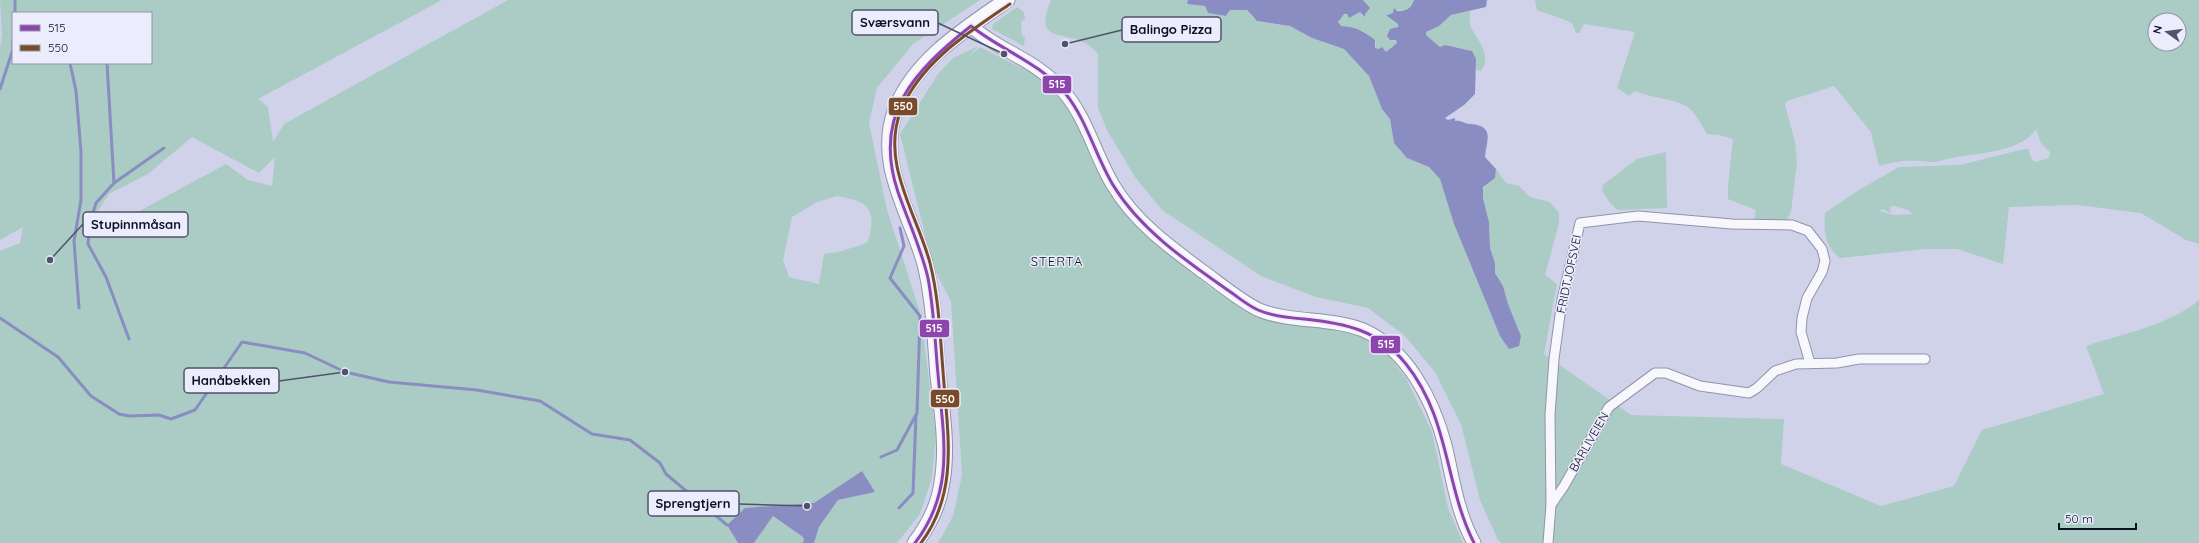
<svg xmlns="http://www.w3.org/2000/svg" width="2199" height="543" font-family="Quicksand,sans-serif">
	<rect width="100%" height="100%" fill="#d0d2ea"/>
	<g fill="#aaccc5" fill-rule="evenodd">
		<path d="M0,0H442L258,99L268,107L273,142L284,124L508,0H980L913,44L877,88L869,123L887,210L921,315L936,437L932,478L920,514L897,543H814L819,527L838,500L875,492L862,471L814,504L745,508L727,525L738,543H0V251L20,243L23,227L0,240V47L2,35ZM13,13H151V63H13ZM192,137L259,173L275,157L272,186L248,180L226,164L90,238L93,219L109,194L148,174ZM837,196C845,198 855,199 862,203C876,212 872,230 867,243L839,252L824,254L819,284L789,277L783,260L792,217L817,202Z"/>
		<path d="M1051,0H1188L1187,4L1205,6L1208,13L1226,16L1230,10H1247L1253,18L1261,22L1290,26L1312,38L1344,49L1369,76L1382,109L1390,119L1394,143L1407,158L1429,167L1440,179L1454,224L1500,336H1521L1508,304L1503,286L1495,273V263L1490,248L1489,222L1482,192L1486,184L1495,178L1496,169L1506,183L1519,186L1530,197L1550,202L1559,213V223L1545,275L1557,284L1544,354L1631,415L1784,419L1781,464L1881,506L1954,486L1982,430L2104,394L2086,346C2122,334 2170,325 2199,300V543H1502L1498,540L1480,500L1461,424L1435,372L1405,336L1368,308L1316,297L1261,276L1162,210L1135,177L1107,130L1098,108V54C1095,51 1091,46 1087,44C1066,30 1032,45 1051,0Z"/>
		<path d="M1363,0H1414L1407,10H1393V13L1386,14L1398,24L1397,28H1393V41L1396,40L1397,43L1386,52L1383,48L1379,49L1375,48L1376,42C1367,29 1354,29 1340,26L1338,20L1344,14L1353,16L1360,12L1363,16L1369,8Z"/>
		<path d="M1535,0H2199V244L2186,240L2141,213L2077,205L2009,207L2003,264L1957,249H1926L1840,258C1824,246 1824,232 1825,213L1854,193L1899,167L1960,165L2024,149H2028L2032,160L2036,162L2049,158L2050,152L2041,143L2036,129C2019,156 1967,152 1940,161C1934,163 1924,161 1918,161C1904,160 1892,162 1879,166L1871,132L1834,86L1787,101L1785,104L1795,142L1797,162L1791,212L1787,219L1781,222L1754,221L1756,210L1728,199V185L1733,139L1719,135L1707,134C1702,126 1696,114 1689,108C1673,97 1652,99 1635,91L1629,96L1617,88L1635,32L1584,24L1579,33H1576L1572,23L1568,21L1537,10ZM2155,20H2179V44H2155ZM1895,206L1908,210L1913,214L1893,215L1880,211L1882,209L1891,213L1890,207Z"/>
		<path d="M1017,7L1024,12L1025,20L1021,21L1022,36L1025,37L1024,46L992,29L993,24Z"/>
		<path d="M1470,11C1470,16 1469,22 1471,27C1477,40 1493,56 1481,71L1475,69L1476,59L1469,50L1444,45L1440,47L1426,35V32L1439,26L1451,15Z"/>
		<path d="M978,46L969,56L980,47L1043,79L1075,116L1095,167L1125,213L1208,286L1256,316L1342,330L1363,337L1385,351L1406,378L1432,432L1448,508L1463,543H938L953,516L962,475L951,301L933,267L900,134L938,74L953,58Z"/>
		<path d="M1666,152L1667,208L1618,210L1610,203L1602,190L1603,185L1637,159Z"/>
		<path d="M773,516L803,537L804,541L802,543H754Z"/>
	</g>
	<g fill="#898dc1">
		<path d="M1188,0H1363L1370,8L1365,14V17L1360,12L1349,18L1347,14H1344L1338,22L1341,26C1356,27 1364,31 1375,40V48L1379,49L1382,47L1386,52L1397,43L1396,40H1390L1387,36L1390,29L1398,27V24L1386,15L1393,13L1394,8L1397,11C1407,11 1410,9 1414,0H1487L1486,7L1451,15L1439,26L1426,32V35L1440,47L1445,45L1472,51L1476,59L1475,94L1464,105L1445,118L1448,120L1455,118V121C1462,120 1464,124 1470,124C1496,126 1486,141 1485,157L1496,169L1495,178L1483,187V198L1489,222L1490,248L1495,263V273L1503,286L1508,304L1521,336L1519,346L1509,349L1500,336L1454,224L1440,179L1429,167L1407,158L1394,143L1390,119L1382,109L1369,76L1344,49L1312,38L1290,26L1257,21L1247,10H1230L1226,16L1208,13L1205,6L1187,4Z"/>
		<path d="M862,471L875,492L838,500L819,527L814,543H802L804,541L803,537L773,516L754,543H738L727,525L745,508L814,503Z"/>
	</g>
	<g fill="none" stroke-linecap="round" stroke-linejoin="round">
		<g stroke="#898dc1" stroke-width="3">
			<path d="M15,13V0"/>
			<path d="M70,63L76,91L81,152V200L74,241L79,308"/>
			<path d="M107,63L114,183"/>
			<path d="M0,89L13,49V41"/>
			<path d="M0,318L58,357L91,396L119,414L129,416L159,415L171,419L195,410L242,342L305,353L345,372L389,382L477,390L540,401L592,434L630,440L660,463L666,474L727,525"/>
			<path d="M129,339L106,277L88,244L91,219L96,203L114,183L164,148"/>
			<path d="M881,457L897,450L917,413L920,316L890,278L904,246L900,228"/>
			<path d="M899,508L913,493L916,415"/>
		</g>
		<defs>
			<g id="street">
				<path d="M1551,505L1564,486L1609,407L1655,373H1666L1700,386L1749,393L1757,388L1775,371L1796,364L1837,363L1859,359H1925"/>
				<path d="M1548,543L1551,505L1550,415L1554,359L1562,300L1580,223L1638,216L1732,224L1792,225L1808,231L1822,249L1825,261L1822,272L1807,298L1802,318L1801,332L1810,363"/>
			</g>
			<path id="secondary" d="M971,26C1000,52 1036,59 1064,92C1087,119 1095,155 1113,185C1136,224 1174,250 1209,276C1225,288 1241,301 1259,310C1292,323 1330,317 1363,330C1407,349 1433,400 1445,445C1453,479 1457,512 1474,543"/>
			<path id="primary" d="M915,543C929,525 939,505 942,482C948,448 942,411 938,376C935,339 934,301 925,264C911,213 875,164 896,109C915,60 965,29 1007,0"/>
		</defs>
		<use href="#street" stroke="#9193aa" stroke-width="11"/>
		<use href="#secondary" stroke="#9193aa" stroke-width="15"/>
		<use href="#primary" stroke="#9193aa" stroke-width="17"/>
		<use href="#street" stroke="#f8f8fc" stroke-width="9"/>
		<use href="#secondary" stroke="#f8f8fc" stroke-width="13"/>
		<use href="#primary" stroke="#f8f8fc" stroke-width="15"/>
		<defs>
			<path id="bus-1" d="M915,543C956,490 943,435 938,374C935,342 934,310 928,278C921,248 908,221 898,192C872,115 914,71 971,26C1001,50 1040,63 1065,93C1087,120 1095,155 1113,185C1141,231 1189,263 1232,293C1240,299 1249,306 1258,310C1272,316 1289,318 1304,319C1344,323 1379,330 1406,364C1450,419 1444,483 1474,543"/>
			<path id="bus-2" d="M921,543C960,491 947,431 943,371C940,335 939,299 930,263C917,214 880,163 901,110C921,62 969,32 1010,4"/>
		</defs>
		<use href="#bus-1" stroke="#ebedfc" stroke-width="6"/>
		<use href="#bus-2" stroke="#ebedfc" stroke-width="6"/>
		<use href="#bus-1" stroke="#8e44ad" stroke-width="3"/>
		<use href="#bus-2" stroke="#7a4b2a" stroke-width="3"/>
	</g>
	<g text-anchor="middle" stroke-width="3" stroke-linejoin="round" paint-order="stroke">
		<g font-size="12" fill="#0d0d26" stroke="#ebedfc">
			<text transform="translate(1569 274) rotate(-78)" y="4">FRIDTJOFSVEI</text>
			<text transform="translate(1589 442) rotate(-60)" y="4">BARLIVEIEN</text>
		</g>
		<g font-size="13" letter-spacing="1" fill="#0d0d26" stroke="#ebedfc">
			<text x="1057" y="266">STERTA</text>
		</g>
	</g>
	<path fill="none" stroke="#51526b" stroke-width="1.5" d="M1004 54L938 23M1065 44L1122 30M50 260L83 224M345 372L279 381M807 506L739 504"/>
	<g fill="#51526b" stroke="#ebedfc" stroke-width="1.5">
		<circle cx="1004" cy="54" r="4"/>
		<circle cx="1065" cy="44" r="4"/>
		<circle cx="50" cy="260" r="4"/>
		<circle cx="345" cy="372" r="4"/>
		<circle cx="807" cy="506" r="4"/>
	</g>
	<g fill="#ebedfc" stroke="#51526b" stroke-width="1.5">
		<rect x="852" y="10" width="86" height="25" rx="4"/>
		<rect x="1122" y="17" width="99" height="25" rx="4"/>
		<rect x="83" y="212" width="105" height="25" rx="4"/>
		<rect x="184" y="368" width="95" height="25" rx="4"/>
		<rect x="648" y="491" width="91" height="25" rx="4"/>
	</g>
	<g font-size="13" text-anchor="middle" font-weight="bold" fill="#0d0d26">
		<text x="895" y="27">Sværsvann</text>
		<text x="1171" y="34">Balingo Pizza</text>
		<text x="136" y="229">Stupinnmåsan</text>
		<text x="231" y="385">Hanåbekken</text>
		<text x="693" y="508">Sprengtjern</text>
	</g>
	<g stroke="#ebedfc" stroke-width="1.5">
		<rect x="1042" y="75" width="30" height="19" rx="4" fill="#8e44ad"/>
		<rect x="888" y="97" width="30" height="19" rx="4" fill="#7a4b2a"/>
		<rect x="919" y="319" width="31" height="19" rx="4" fill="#8e44ad"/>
		<rect x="1370" y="335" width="31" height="19" rx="4" fill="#8e44ad"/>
		<rect x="930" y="389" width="30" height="19" rx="4" fill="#7a4b2a"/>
	</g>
	<g font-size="11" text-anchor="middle" font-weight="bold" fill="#fff">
		<text x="1057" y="88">515</text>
		<text x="903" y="110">550</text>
		<text x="934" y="332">515</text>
		<text x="1386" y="348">515</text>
		<text x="945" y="403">550</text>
	</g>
	<rect x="12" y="12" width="140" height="52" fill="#ebedfc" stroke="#9293a6"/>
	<rect x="20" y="25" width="20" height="6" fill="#8e44ad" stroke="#9293a6"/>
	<text x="48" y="32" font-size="12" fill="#0d0d26">515</text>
	<rect x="20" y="45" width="20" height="6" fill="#7a4b2a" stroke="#9293a6"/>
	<text x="48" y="52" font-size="12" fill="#0d0d26">550</text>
	<g transform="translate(2167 32) rotate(284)"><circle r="19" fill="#ebedfc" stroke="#9293a6"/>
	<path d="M0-3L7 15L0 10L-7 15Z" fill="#51526b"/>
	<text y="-6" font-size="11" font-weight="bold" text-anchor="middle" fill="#0d0d26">N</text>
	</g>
	<path d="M2059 523v6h77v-6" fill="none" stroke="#0d0d26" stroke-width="2"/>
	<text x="2065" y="523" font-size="12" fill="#0d0d26" stroke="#ebedfc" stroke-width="3" paint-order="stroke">50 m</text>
</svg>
